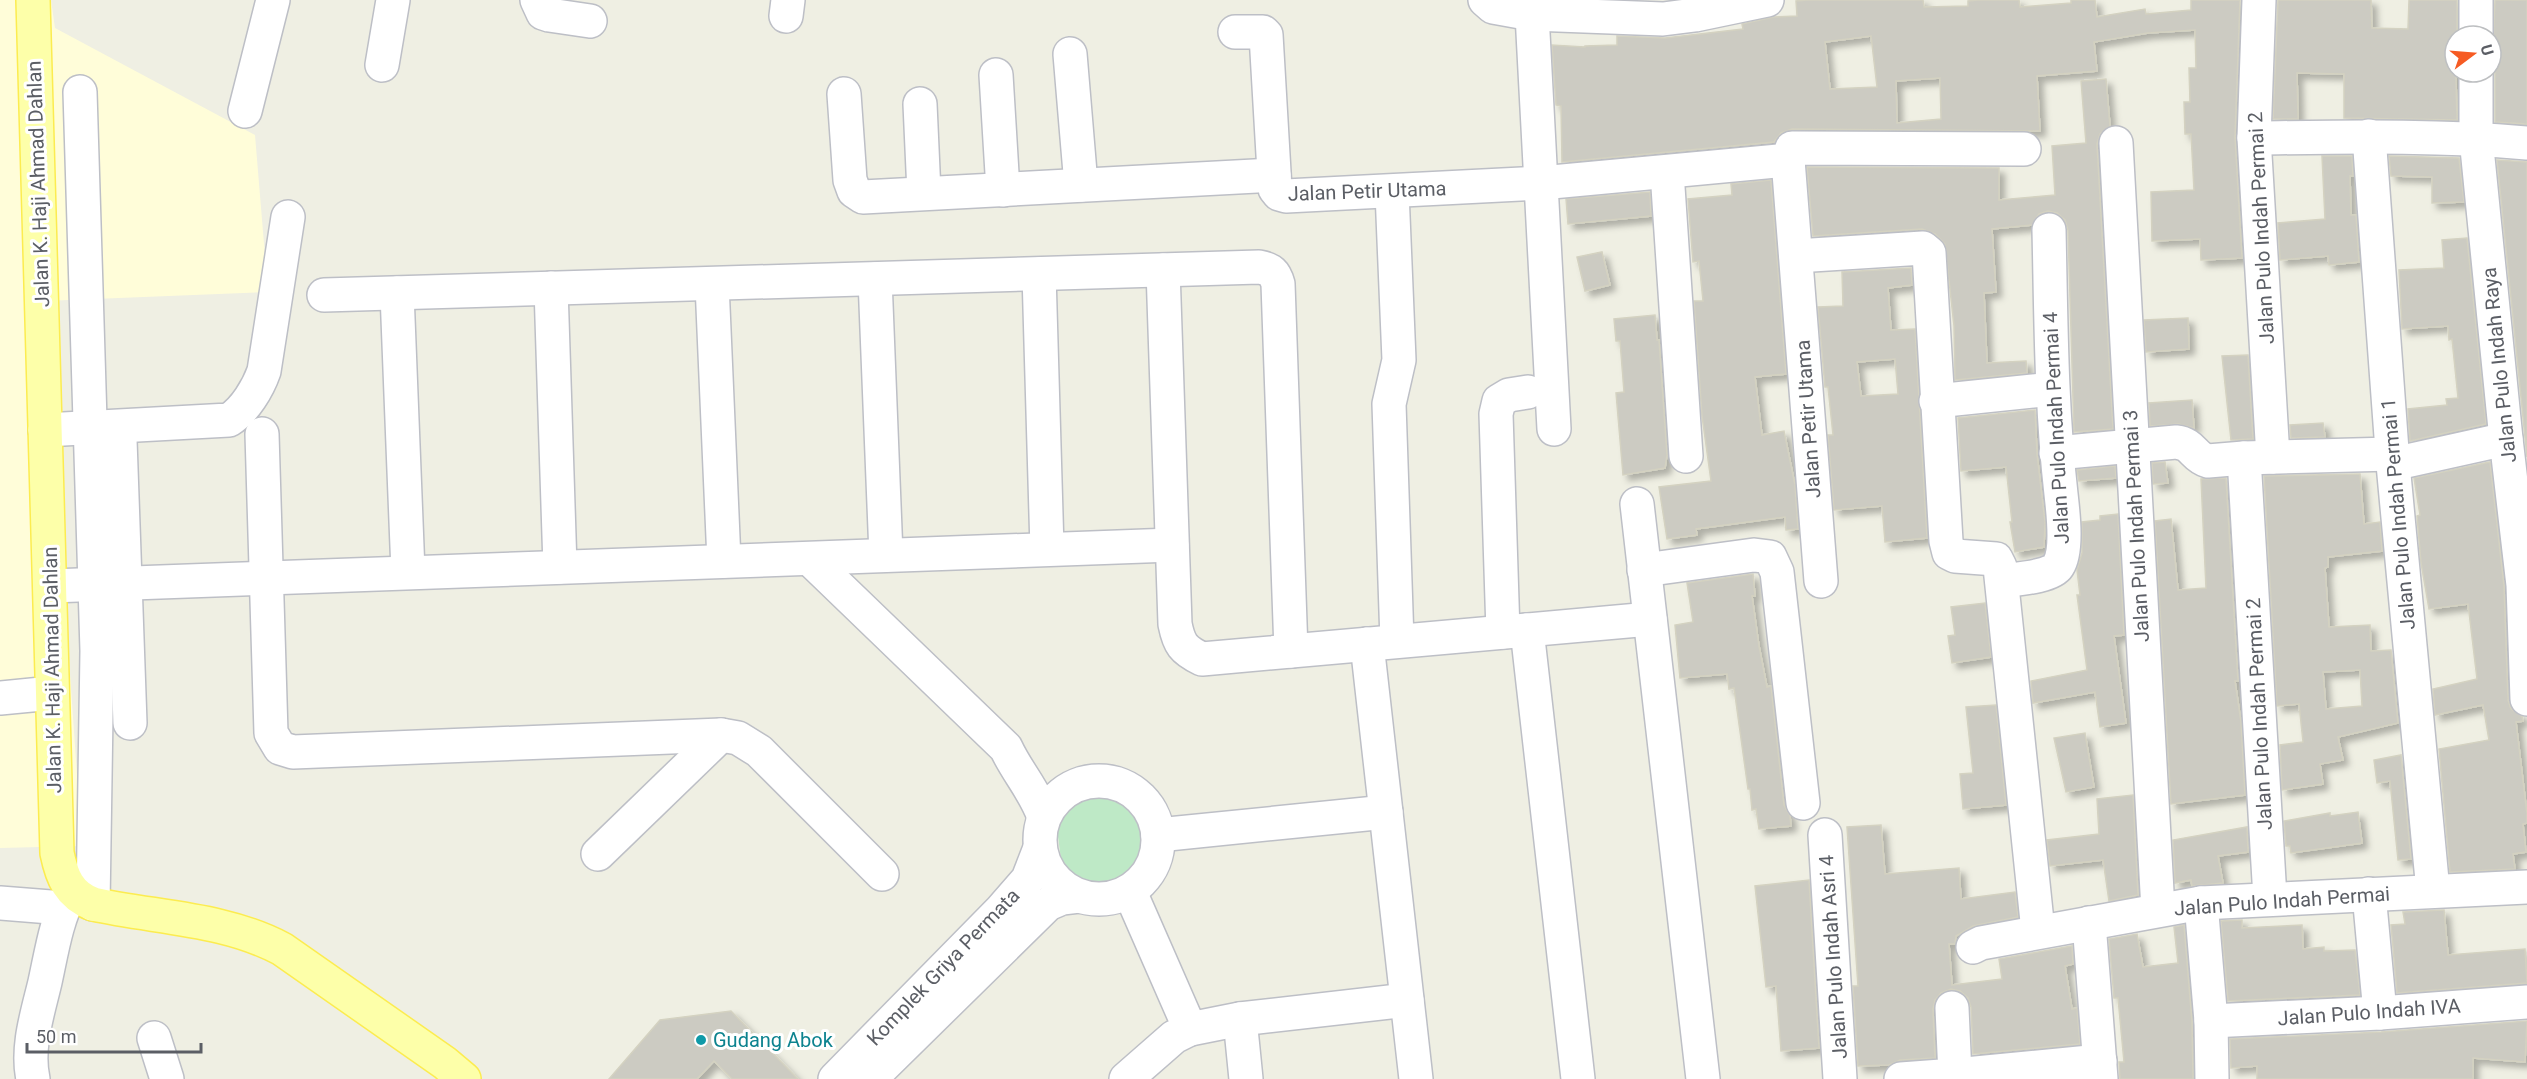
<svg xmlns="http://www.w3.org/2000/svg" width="2527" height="1079" font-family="Roboto,sans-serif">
	<defs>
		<filter id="shadow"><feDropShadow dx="5.5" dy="5.5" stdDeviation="3" flood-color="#0004"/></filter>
	</defs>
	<rect width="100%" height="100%" fill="#efefe3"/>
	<path fill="#fffdd9" d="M0,0H51L55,28L255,135L268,292L44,301L82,846L0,848Z"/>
	<path fill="#bee9c6" d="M1092,789L1140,794L1160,831L1144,877L1099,891L1062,867L1056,821Z"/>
	<g fill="#cccbc2" stroke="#d4d2c1" stroke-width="1.5" fill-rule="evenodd" filter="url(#shadow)">
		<path d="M1808,0H1923L1924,7L1968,6V1L1978,0H2019L2020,7L2071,3V0H2095L2097,17L2145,9L2146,14L2191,10V0H2240L2235,137L2242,258L2201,260L2200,239L2152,241L2151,192L2194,190L2191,134H2185L2184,102H2190L2189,68H2196L2195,30L2148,33L2094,42L2097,71L2037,76L2040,131L1792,129L1781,133L1774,142L1562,162L1561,106L1556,105L1552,45L1585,47V46L1617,45V36L1665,38L1743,29L1742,24L1773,17L1797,16L1796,1ZM1871,36L1877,87L1830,89L1825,42ZM1940,78L1941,119L1897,123L1896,81Z"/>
		<path d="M2278,0H2371L2372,28L2408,29L2409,0H2457V36H2455L2457,120L2344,118V74L2297,73L2298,119H2273Z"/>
		<path d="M2495,0H2527V124L2495,122V72L2492,63Z"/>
		<path d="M2106,79L2110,126L2100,134L2097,144L2113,429L2074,432L2068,230L2065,220L2057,213L2048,211L2039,214L2032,225L1992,229L1996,292L1984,293L1987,363L2026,361L2027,373L1955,380L1954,326L1945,244L1935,234L1922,229L1813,236L1807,167L1999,168V200L2055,195L2052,146L2086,143L2081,81Z"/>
		<path d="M2322,156H2352L2353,176H2350L2351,215H2356L2359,262L2329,265L2328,256L2280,260L2278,223L2325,219Z"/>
		<path d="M2389,156L2459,158L2464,202L2432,203V177L2391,176Z"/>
		<path d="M2497,160L2527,162V457L2525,437Z"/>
		<path d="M1771,180L1786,374L1755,377L1762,435L1784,431L1795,485L1798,529L1786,530L1785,517L1696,529L1697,535L1667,539L1659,487L1711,481L1702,416L1694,301H1703L1699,261L1693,262L1688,199L1732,195L1731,184Z"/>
		<path d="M1650,192L1651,216L1568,224L1566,199Z"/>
		<path d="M2467,238L2486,424L2410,441L2408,409L2447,405L2446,399L2458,398L2452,339L2449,340L2448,326L2402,329L2399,270L2444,268L2442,240Z"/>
		<path d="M1602,252L1610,285L1585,291L1577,257Z"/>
		<path d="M1911,268L1912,285L1888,288L1891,330L1915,329L1927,538L1885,542L1882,506L1834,510L1828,435H1833L1828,387H1825L1818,307L1843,306L1842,272ZM1895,359L1898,394L1861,396L1857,362Z"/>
		<path d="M1655,315L1657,340H1659L1667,455L1665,468L1623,475L1616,393L1624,392L1620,341H1616L1614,319Z"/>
		<path d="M2188,318L2189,349L2146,352L2144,320Z"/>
		<path d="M2248,355L2253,439L2231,440L2222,356Z"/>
		<path d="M2192,400L2194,428L2179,424L2150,426L2149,403Z"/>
		<path d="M2035,410L2037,454L2045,522L2044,547L2015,552L2010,522H2012L2006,467L1961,471L1958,418Z"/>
		<path d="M2323,423L2325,437L2291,438L2290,425Z"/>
		<path d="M2165,462L2168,483L2153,484L2152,463Z"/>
		<path d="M2490,462L2504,586L2508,700L2511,709L2522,716L2523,721L2516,722L2527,814V823L2523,824L2526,852L2513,854L2515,869L2450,872L2439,749L2489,740L2483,705L2435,715L2433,689L2477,679L2468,604L2429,609L2421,563L2417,516L2420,515L2414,478Z"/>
		<path d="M2115,466L2116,478L2079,481L2077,470Z"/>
		<path d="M2360,474L2364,524L2380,522L2382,551L2328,557V567L2325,568L2329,627L2370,625L2371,651L2391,650L2398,723L2338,737L2343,760L2320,764L2323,784L2282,790L2280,745L2303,742L2299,704L2277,706L2264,476ZM2360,670L2362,706L2326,709L2323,672Z"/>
		<path d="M2226,478L2238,681H2235L2241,722L2245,795L2171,804L2155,521L2171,519L2178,590L2206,588L2201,479Z"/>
		<path d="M2118,514L2124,635L2114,636L2126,723L2100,727L2095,692L2033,703L2031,681L2087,670L2077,595H2080L2077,570L2082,553V522L2100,520V516Z"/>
		<path d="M1753,574L1755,596H1752L1759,646L1767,687L1771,686L1784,805L1790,816L1791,826L1759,829L1756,809L1752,810L1750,789H1748L1734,688L1729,689L1727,674L1680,678L1675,625L1693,622L1687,583Z"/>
		<path d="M1985,603L1991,657L1952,663L1948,636L1955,635L1951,607Z"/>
		<path d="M1996,705L2006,805L1963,809L1960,774L1973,773L1966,707Z"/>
		<path d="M2085,733L2094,787L2066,792L2054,738Z"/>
		<path d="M2401,755L2411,859L2398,860L2390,781L2377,783L2374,760Z"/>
		<path d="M2133,795L2138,895L2109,901L2103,860L2050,866L2047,840L2099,834L2097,799Z"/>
		<path d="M2358,812L2362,843L2291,853L2290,846H2286L2284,821L2330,813V816Z"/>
		<path d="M1881,825L1885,874L1959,868L1961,899L2015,892L2018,917L1973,926L1956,936L1955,944H1949L1952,985L2002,979L1999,959L2072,946L2073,964L2065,966L2072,1009L2077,1008L2080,1044L1973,1054L1971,1007L1968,998L1960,991L1951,989L1941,993L1935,1000L1933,1009L1935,1058L1900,1060L1889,1065L1858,1066L1853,986H1858L1847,827Z"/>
		<path d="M2247,827L2248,852L2218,856L2223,883L2192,886L2191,880L2175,883L2173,840Z"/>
		<path d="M1809,880L1819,1048L1781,1051L1776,986L1766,987L1755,886Z"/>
		<path d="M2444,910L2448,955L2525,949L2527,983L2397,993L2391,925L2405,924L2403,912Z"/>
		<path d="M2242,920V928L2302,925L2303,949L2324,947V951L2355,950L2360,995L2228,1001L2221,921Z"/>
		<path d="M2184,925L2192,1022L2193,1079H2120L2119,1062H2124L2118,998H2114L2109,939L2137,934L2143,967L2178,963L2174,927Z"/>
		<path d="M731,1011L798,1079H732L714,1061L697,1079H609L660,1020Z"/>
		<path d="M2527,1021L2525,1062L2473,1058V1079H2257V1066L2231,1068L2230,1039L2381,1032Z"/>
	</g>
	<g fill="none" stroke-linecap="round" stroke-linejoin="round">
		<defs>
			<g id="minor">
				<path d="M537,0L543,13L549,15L590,21"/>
				<path d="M1485,0L1493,7L1532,14L1663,19L1695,15L1767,0"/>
				<path d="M2259,0L2254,138L2273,457"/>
				<path d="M2476,0V36"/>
				<path d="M1532,14L1554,429"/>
				<path d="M786,16L788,0"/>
				<path d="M1235,32H1263L1266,35L1275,189L1279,194L1286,196L1541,183L1788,160"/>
				<path d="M1070,54L1081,185"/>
				<path d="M382,65L393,0"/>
				<path d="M2476,72V138L2506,439L2523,585L2527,699"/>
				<path d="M996,75L1003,190"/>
				<path d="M80,92L97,651L93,904"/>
				<path d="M844,94L850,180L854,191L863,197L1274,175"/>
				<path d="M920,104L924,193"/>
				<path d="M245,111L273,0"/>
				<path d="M2369,136L2393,464L2433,891"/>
				<path d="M2254,138C2345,137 2436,135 2527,143"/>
				<path d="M2116,143L2158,910"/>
				<path d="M1667,172L1686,456"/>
				<path d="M1392,192L1399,360L1389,404L1397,641"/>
				<path d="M1796,256L1923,248L1929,253L1946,541L1949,553L1955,556L1996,559L2000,567L2038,931"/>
				<path d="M1163,270L1175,624C1179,644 1183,650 1202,659L1650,619"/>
				<path d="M1039,274L1047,549"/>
				<path d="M875,279L886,555"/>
				<path d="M712,284L724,561"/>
				<path d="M551,288L560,567"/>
				<path d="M397,293L408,572"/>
				<path d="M324,295L1259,267C1271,269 1275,273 1278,284L1291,651"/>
				<path d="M1936,401L2052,389"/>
				<path d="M45,430L229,420C245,410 258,388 264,371L288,217"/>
				<path d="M262,434L271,733L280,748L293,752L721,735L738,738L759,751L882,874"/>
				<path d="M120,440L130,723"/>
				<path d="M2056,453L2176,442C2194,444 2193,457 2208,461L2244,458L2392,454"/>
				<path d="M2244,458L2270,898"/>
				<path d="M2393,464L2506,439"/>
				<path d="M1637,504L1703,1079"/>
				<path d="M810,559L1006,748C1017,772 1035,791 1044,817"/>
				<path d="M1644,570L1754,555L1770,557L1777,572L1803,803"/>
				<path d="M1821,581L1788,160L1792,148L2024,149"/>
				<path d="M2002,581C2015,579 2051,577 2058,566C2068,551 2063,512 2061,494C2051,406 2051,318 2049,230"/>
				<path d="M51,586L1172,545"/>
				<path d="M1527,630L1578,1079"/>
				<path d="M1503,632L1496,414L1499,401L1509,395L1528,392"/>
				<path d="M1367,644L1416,1079"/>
				<path d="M0,698L52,693"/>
				<circle cx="1099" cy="840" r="59"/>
				<path d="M1158,835L1386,812"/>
				<path d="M1825,835L1840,1079"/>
				<path d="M598,854L721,735"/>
				<path d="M2369,894L2380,1013"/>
				<path d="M0,903L63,908"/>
				<path d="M2201,903L2211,1021L2212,1079"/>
				<path d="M2089,923L2101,1079"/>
				<path d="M1973,947L1981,943L2201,903L2527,887"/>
				<path d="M1240,1019L1246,1079"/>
				<path d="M2211,1021L2380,1013L2527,1002"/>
				<path d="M1190,1029L1240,1019L1407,1000"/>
				<path d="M154,1038L167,1079"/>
				<path d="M1955,1075L2100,1061"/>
				<path d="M33,1079C26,1047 38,1012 45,982C52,950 56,921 71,892"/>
				<path d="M835,1079L1001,910L1028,879L1040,848"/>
				<path d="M870,1079L1048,904L1062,898L1079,896"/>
				<path d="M1126,1079L1174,1037L1190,1029L1130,892"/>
				<path d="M1901,1079L1955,1075L1952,1008"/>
			</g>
			<path id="major" d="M33,0L57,853C62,877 69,895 93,904C156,918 224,918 282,949L445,1063L464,1079"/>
		</defs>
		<use href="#minor" stroke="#bdbfc6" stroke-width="36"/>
		<use href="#major" stroke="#fcec50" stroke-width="36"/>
		<use href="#minor" stroke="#fff" stroke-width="33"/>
		<use href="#major" stroke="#fdffa9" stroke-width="33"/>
	</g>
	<circle fill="#0f9aa8" stroke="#fff" stroke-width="2" cx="701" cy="1040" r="6"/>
	<g text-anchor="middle" stroke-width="6" stroke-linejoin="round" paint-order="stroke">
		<g font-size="20" fill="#5b5e65" stroke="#fff">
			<text transform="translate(38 184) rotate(-92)" y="7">Jalan K. Haji Ahmad Dahlan</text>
			<text transform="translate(1367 191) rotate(-2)" y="7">Jalan Petir Utama</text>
			<text transform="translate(2261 228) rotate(-93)" y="7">Jalan Pulo Indah Permai 2</text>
			<text transform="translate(2499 365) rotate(-96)" y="7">Jalan Pulo Indah Raya</text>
			<text transform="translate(1808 419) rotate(-94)" y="7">Jalan Petir Utama</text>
			<text transform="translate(2056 428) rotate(-93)" y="7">Jalan Pulo Indah Permai 4</text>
			<text transform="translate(2398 514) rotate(-95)" y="7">Jalan Pulo Indah Permai 1</text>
			<text transform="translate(2136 526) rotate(-93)" y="7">Jalan Pulo Indah Permai 3</text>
			<text transform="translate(52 670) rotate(-91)" y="7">Jalan K. Haji Ahmad Dahlan</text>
			<text transform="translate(2259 714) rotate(-93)" y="7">Jalan Pulo Indah Permai 2</text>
			<text transform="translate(2282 901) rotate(-4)" y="7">Jalan Pulo Indah Permai</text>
			<text transform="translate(1833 957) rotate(-94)" y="7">Jalan Pulo Indah Asri 4</text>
			<text transform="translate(943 967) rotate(-46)" y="7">Komplek Griya Permata</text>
			<text transform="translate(2369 1012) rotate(-4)" y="7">Jalan Pulo Indah IVA</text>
		</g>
		<g font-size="20" fill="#0d838f" stroke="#fff" text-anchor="start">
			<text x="713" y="1047">Gudang Abok</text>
		</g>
	</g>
	<g transform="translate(2473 54) rotate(74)"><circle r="28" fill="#ffffff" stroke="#bdbfc1" stroke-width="1.5"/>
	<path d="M0-4.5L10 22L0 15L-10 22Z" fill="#f65b23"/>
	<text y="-9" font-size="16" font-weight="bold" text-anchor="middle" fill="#5b5e65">U</text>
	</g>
	<path d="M27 1043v9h174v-9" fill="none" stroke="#5b5e65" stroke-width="3"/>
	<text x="36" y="1043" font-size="18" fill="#5b5e65" stroke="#ffffff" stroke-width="4.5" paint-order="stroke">50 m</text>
</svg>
